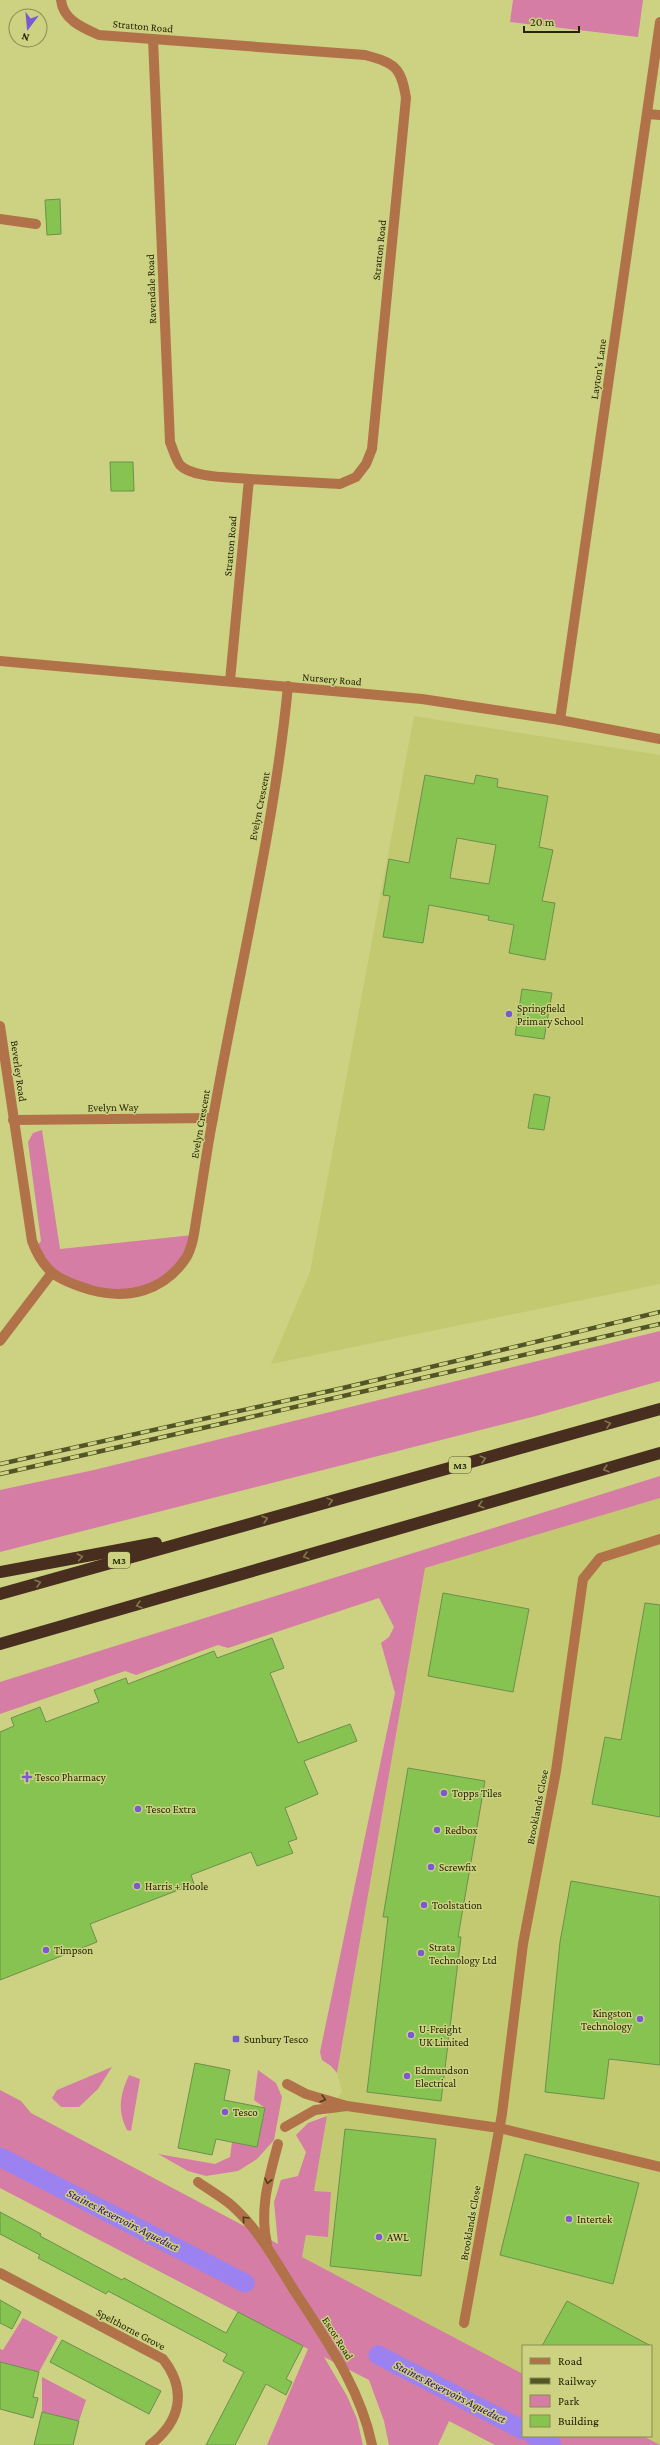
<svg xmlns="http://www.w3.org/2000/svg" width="660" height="2445" font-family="'Crimson Pro',serif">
	<rect width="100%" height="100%" fill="#ccd282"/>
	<g fill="#c3c970">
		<path d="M414,716L660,755V1284L271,1364L310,1272Z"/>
		<path d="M660,1498V2445L643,2436H651V2346H523V2374L302,2257L306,2235L328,2237L331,2192L314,2191L327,2116L342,2091L337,2073L425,1568Z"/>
	</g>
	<g fill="#d57da4">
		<path d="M513,0H643L638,37L510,22Z"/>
		<path d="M42,1130L60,1249L193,1235L187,1256L152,1289L110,1294L51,1274L35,1248L41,1241L28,1142L33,1133Z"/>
		<path d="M660,1331V1381L536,1416L0,1552V1490L94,1470Z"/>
		<path d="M660,1476V1498L425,1568L337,2073L331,2066L322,2060L320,2052L395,1693L381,1643L389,1637L394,1627L379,1598L228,1648L218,1645L136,1675L125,1671L0,1714V1682Z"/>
		<path d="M112,2067L98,2089L79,2107H61L52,2098L57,2090Z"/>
		<path d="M258,2070L276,2083L282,2097L274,2140L257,2159L238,2171L206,2176L188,2171L158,2154L215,2164L230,2157L232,2142L257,2147L265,2108L254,2100Z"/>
		<path d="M129,2075L140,2079L131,2131L127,2130C117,2110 120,2095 129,2075Z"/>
		<path d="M0,2090L21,2101L31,2113L278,2244L274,2202L281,2180L298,2176L306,2152L296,2135L308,2123L327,2116L314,2191L331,2192L328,2237L306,2235L302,2257L523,2374V2436H643L660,2445H495L449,2421L438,2445H389L384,2421L369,2380L324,2357L347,2396L357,2419L363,2445H267L308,2349L0,2188Z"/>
		<path d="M23,2318L58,2337L39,2372L0,2362V2349L3,2350Z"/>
		<path d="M42,2377L86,2400L79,2421L42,2412Z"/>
	</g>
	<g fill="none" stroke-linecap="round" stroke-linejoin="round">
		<g stroke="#9c82f0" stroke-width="19">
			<path d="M0,2157L245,2283"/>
			<path d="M378,2355L523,2430"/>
			<path d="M534,2436L552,2445"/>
		</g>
	</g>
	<g fill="#87c351" stroke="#6b904d" fill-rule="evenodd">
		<path d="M60,199L61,234L47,235L45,200Z"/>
		<path d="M110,462H133L134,491H111Z"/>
		<path d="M425,775L474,784L476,775L498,779L497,787L548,796L539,847L553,850L542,901L555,903L545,960L509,953L514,925L488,920L489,916L429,905L423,943L383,937L390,896L383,895L389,859L409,863ZM457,838L496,845L489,884L450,878Z"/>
		<path d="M522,989L552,993L544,1039L515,1035Z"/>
		<path d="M534,1094L550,1097L544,1130L528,1128Z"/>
		<path d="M443,1593L529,1609L513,1692L428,1676Z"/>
		<path d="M645,1603L660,1605V1817L592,1804L605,1737L621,1740Z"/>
		<path d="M272,1638L284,1668L270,1673L298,1743L350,1724L357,1741L304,1761L318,1794L285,1808L297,1839L288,1842L293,1853L257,1866L251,1852L191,1875L194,1884L90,1924L97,1942L0,1980V1732L14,1726L11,1718L40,1707L46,1722L99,1702L94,1690L126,1678L128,1684L214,1651L217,1658Z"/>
		<path d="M408,1768L485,1781L458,1937H461L441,2101L367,2092L388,1917H383Z"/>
		<path d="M571,1881L660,1897V2065L609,2059L604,2099L545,2092L560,1942Z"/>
		<path d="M195,2063L230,2070L224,2100L265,2108L257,2147L216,2139L212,2155L178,2148Z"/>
		<path d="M345,2129L436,2139L421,2276L330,2266Z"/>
		<path d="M525,2154L639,2183L613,2284L500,2255Z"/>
		<path d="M0,2212L41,2234L40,2236L122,2280L124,2278L226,2333L238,2312L303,2346L286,2379L292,2382L286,2395L266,2384L235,2445H206L244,2372L223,2361L227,2354L108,2291L106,2294L38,2258L40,2255L0,2234Z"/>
		<path d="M0,2300L21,2312L12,2329L0,2323Z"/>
		<path d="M567,2301L651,2346H542Z"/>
		<path d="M62,2340L161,2391L149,2414L50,2362Z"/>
		<path d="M0,2362L39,2372L33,2397L38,2398L33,2418L0,2409Z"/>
		<path d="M42,2412L79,2421L73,2445H34Z"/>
	</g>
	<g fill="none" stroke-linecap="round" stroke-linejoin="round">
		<g stroke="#b27249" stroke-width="10">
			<path d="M61,0C63,20 83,28 99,35L365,55C394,63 401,66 406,98L372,449L366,464L356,477L340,484L249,479L230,681"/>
			<path d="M153,39L170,442C173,449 175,458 180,465C192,478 231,477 249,479"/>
			<path d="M647,114L660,115"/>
			<path d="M0,219L36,224"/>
			<path d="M0,661L422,699L560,720L660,739"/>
			<path d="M560,720L660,22"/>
			<path d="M0,1026L32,1241C44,1273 58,1280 91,1290C128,1300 164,1291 186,1258C194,1245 195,1225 198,1209C203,1179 207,1148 213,1118C238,974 274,831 288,686"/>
			<path d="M13,1120L213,1118"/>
			<path d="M0,1341L51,1274"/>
			<path d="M347,2106L499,2128L660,2167"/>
			<path d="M285,2127L315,2110L347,2106L306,2094L287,2084"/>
			<path d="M198,2182C208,2189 220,2196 230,2204C256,2226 274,2258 292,2287C324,2337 360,2386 372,2445"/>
			<path d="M267,2244C259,2209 269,2178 278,2144"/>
			<path d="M0,2273L163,2359C188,2391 180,2422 150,2445"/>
			<path d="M464,2323L502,2114L523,1944L556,1771L583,1579L600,1558L660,1539"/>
		</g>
		<g stroke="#472e1f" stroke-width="12">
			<path d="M0,1572L156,1543"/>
			<path d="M0,1594L660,1409"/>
			<path d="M0,1644L660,1453"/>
		</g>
		<defs>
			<g id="rail">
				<path d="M0,1464L343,1388L660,1312"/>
				<path d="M0,1474L660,1324"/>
			</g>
		</defs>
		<use href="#rail" stroke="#525627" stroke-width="4.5"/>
		<use href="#rail" stroke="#ccd282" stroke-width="3" stroke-dasharray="9" stroke-linecap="butt"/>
	</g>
	<defs><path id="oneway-chevron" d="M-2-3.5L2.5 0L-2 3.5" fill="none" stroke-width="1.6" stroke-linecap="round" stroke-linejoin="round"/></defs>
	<g stroke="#83784c">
		<use href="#oneway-chevron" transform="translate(608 1424) rotate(-15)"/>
		<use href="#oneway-chevron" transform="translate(483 1459) rotate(-15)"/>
		<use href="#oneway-chevron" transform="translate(606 1469) rotate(164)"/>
		<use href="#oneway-chevron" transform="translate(330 1501) rotate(-15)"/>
		<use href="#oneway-chevron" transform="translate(481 1505) rotate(164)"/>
		<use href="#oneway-chevron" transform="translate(265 1519) rotate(-16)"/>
		<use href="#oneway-chevron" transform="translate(306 1556) rotate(164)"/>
		<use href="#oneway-chevron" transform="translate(80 1557) rotate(-11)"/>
		<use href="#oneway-chevron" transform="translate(38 1583) rotate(-16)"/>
		<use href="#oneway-chevron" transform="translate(139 1605) rotate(164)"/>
	</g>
	<g stroke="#4e3c18">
		<use href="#oneway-chevron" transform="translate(323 2099) rotate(16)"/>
		<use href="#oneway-chevron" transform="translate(268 2181) rotate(103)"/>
		<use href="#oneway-chevron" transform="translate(245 2219) rotate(-133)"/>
	</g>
	<g fill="#7b59d3" stroke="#ccd282" stroke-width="1.5">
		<circle cx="509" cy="1014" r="4"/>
		<path d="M25 1771h4v4h4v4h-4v4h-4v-4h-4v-4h4z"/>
		<circle cx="444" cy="1793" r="4"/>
		<circle cx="138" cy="1809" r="4"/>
		<circle cx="437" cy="1830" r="4"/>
		<circle cx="431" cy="1867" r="4"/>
		<circle cx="137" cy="1886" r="4"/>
		<circle cx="424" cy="1905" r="4"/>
		<circle cx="46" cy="1950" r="4"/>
		<circle cx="421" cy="1953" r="4"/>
		<circle cx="640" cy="2019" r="4"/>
		<circle cx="411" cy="2035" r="4"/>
		<rect x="232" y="2035" width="8" height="8" rx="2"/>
		<circle cx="407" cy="2076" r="4"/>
		<circle cx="225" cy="2112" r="4"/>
		<circle cx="569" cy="2219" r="4"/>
		<circle cx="379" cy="2237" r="4"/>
	</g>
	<g text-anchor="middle" stroke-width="3" stroke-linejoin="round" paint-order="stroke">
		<g fill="#ccd282" stroke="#565929" stroke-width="1">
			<rect x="449" y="1457" width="22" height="16" rx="3"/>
			<rect x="108" y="1552" width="22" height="16" rx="3"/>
		</g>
		<g font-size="10" font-weight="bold" fill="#232503">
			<text x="460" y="1469">M3</text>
			<text x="119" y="1564">M3</text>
		</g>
		<g font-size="11" fill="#232503" stroke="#ccd282">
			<text transform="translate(143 26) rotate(5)" y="4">Stratton Road</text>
			<text transform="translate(379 250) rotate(-84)" y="4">Stratton Road</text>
			<text transform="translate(151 289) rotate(-92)" y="4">Ravendale Road</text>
			<text transform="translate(598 369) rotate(-82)" y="4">Layton's Lane</text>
			<text transform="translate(230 546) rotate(-85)" y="4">Stratton Road</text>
			<text transform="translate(332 679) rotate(5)" y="4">Nursery Road</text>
			<text transform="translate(259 806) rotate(-79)" y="4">Evelyn Crescent</text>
			<text transform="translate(19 1071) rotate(82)" y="4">Beverley Road</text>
			<text transform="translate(113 1107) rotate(-1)" y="4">Evelyn Way</text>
			<text transform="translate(200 1124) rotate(-80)" y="4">Evelyn Crescent</text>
			<text transform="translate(537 1807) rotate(-79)" y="4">Brooklands Close</text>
			<text transform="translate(470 2223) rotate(-80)" y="4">Brooklands Close</text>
			<text transform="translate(131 2329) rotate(28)" y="4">Spelthorne Grove</text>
			<text transform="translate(338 2338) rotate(58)" y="4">Escot Road</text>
		</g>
		<g font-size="11" fill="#232503" stroke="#ccd282" text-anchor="start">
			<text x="517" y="1012">Springfield<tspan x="517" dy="13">Primary School</tspan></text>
			<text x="35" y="1781">Tesco Pharmacy</text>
			<text x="452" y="1797">Topps Tiles</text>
			<text x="146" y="1813">Tesco Extra</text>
			<text x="445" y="1834">Redbox</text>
			<text x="439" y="1871">Screwfix</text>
			<text x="145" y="1890">Harris + Hoole</text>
			<text x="432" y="1909">Toolstation</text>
			<text x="429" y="1951">Strata<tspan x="429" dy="13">Technology Ltd</tspan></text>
			<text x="54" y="1954">Timpson</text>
			<text x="632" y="2017" text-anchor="end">Kingston<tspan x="632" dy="13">Technology</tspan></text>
			<text x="419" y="2033">U-Freight<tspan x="419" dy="13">UK Limited</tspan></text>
			<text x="244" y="2043">Sunbury Tesco</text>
			<text x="415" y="2074">Edmundson<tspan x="415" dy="13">Electrical</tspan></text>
			<text x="233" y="2116">Tesco</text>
			<text x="577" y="2223">Intertek</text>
			<text x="387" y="2241">AWL</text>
		</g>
		<g font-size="12" font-style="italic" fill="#31046b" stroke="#ccd282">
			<text transform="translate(123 2220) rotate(27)" y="4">Staines Reservoirs Aqueduct</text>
			<text transform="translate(450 2392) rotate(27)" y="4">Staines Reservoirs Aqueduct</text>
		</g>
	</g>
	<rect x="522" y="2345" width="130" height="92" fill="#ccd282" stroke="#888d4f"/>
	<rect x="530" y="2358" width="20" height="6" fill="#b27249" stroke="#888d4f"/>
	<text x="558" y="2365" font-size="12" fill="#232503">Road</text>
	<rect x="530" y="2378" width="20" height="6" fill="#525627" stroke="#888d4f"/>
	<text x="558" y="2385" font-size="12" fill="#232503">Railway</text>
	<rect x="530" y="2395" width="20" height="12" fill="#d57da4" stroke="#888d4f"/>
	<text x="558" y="2405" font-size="12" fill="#232503">Park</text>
	<rect x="530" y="2415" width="20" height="12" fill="#87c351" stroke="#888d4f"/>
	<text x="558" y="2425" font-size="12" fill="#232503">Building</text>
	<g transform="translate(28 28) rotate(196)"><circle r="19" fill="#ccd282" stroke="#888d4f"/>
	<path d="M0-3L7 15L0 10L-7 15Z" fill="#7b59d3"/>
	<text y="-6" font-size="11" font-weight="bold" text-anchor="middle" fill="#232503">N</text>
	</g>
	<path d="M524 26v6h55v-6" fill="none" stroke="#232503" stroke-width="2"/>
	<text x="530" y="26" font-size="12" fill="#232503" stroke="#ccd282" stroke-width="3" paint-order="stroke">20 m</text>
</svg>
